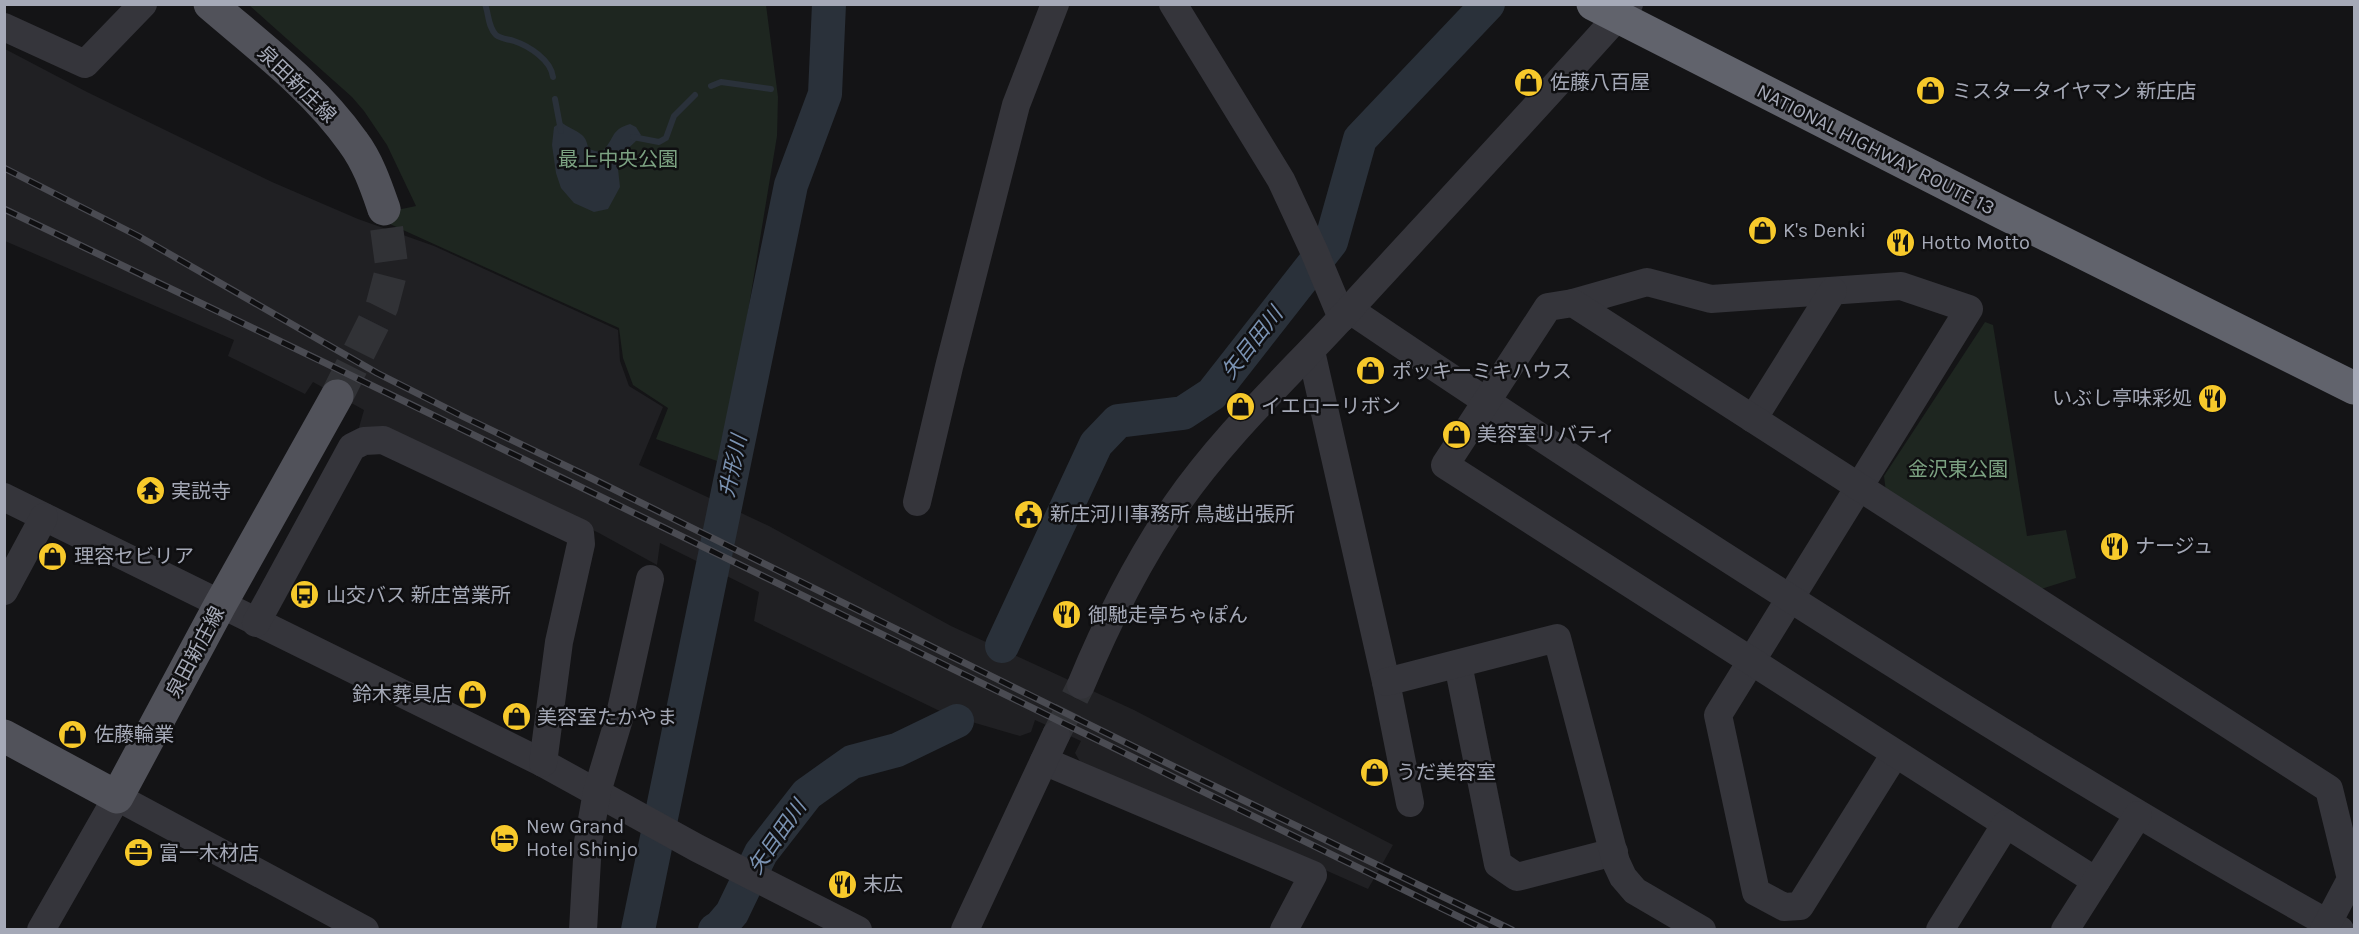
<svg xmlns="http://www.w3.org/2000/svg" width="2359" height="934" font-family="Karla,'Noto Sans JP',sans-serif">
	<rect width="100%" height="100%" fill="#141416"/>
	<path fill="#202023" d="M5,49L87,92L272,182L358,219L434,246L618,330L620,361L629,386L663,407L639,465L769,526L951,626L1134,710L1393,845L1368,889L1168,800L1082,765L1075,753L1081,741L1035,720L1031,732L1020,736L948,715L754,621L759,592L660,543L657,565L599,533L438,454L358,431L364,410L313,382L305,394L228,356L234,340L5,241Z"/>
	<g fill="#1e2620">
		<path d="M249,5H766L778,97L777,136L741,354L717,461L656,439L668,408L633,385L623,358L619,328L381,220L383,213L416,206L387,145L364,111L352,97Z"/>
		<path d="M1985,322L1993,325L2027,536L2066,530L2076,578L2041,589L1886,492L1884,476Z"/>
	</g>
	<path fill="#2a313a" d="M561,122C567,127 576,130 582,135C591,143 582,150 601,152C615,141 609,130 630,124L636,127L641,135C635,144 624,150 617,160L620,187L608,209L594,212L574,203L561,188L556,173L552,145L554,127Z"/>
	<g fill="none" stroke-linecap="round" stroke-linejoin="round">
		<g stroke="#2a313a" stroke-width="6">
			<path d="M485,4C489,15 488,27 496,35C501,39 508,39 514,41C529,46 551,60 553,77"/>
			<path d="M711,86L721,82L771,89"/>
			<path d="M555,99L561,131"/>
			<path d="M633,137L659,142L666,138L674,116L695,95"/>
		</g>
		<g stroke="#2a313a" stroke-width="34">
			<path d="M1002,646L1096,444L1118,421L1183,413L1212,394L1331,242L1360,139L1488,4"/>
			<path d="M638,930L791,185L825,94L829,4"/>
			<path d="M715,930L720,927L732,913L761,853L807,794L852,762L897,750L957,721"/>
		</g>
		<path stroke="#313236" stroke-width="28" stroke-dasharray="28 14" stroke-linecap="butt" d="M1056,735L1081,685"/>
		<path stroke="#313236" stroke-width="33" stroke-dasharray="33 16" stroke-linecap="butt" d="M337,396L382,306L392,268L384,209"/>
		<g stroke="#35353b" stroke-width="28">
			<path d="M1173,4L1281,180L1314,251L1342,318"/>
			<path d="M4,27L85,64L143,4"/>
			<path d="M1573,303L1647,282L1711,299L1901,286L1969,309L1718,715L1756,892L1784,907L1800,906L1895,754"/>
			<path d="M1350,310C1536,436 1725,558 1916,678C2055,765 2195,850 2340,930"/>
			<path d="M1311,351L1386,682L1410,803"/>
			<path d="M1753,419L1833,291"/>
			<path d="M4,497L543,763L697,848L858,930"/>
			<path d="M917,502L949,367L1016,105L1055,4"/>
			<path d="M4,591L44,517"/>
			<path d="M256,623L352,447L364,441L383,440L580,533L581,544L559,642L543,763"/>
			<path d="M1458,664L1498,864L1517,877L1614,852"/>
			<path d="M1386,682L1557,638L1616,862L1623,877L1635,891L1702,930"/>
			<path d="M1081,685C1107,622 1137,562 1176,505C1227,431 1296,369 1356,302C1447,203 1539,105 1629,4"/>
			<path d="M1044,761L1313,875L1284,930"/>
			<path d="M2006,824L1445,465L1548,307L1573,303L2329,789L2351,879L2324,930"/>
			<path d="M41,930L117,797L365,930"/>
			<path d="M583,930L588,842L597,792L619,719L650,579"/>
			<path d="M965,930L1056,735"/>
			<path d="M1940,930L2006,824L2096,881"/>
			<path d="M2065,930L2138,815"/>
		</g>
		<g stroke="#51525a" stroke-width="33">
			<path d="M210,4C260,47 315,88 353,142C368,162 376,186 384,209"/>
			<path d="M4,736L117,797L220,605L337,396"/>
		</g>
		<path stroke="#61636c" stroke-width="33" d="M1593,4L2003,213L2354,388"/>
		<defs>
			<g id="rail">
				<path d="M4,168L138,236L377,373L462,416L591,478L1183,771L1512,930"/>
				<path d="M4,209C500,445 992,689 1486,930"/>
			</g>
		</defs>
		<use href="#rail" stroke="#4a4b52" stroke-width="7"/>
		<use href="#rail" stroke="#0f0f11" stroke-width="4.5" stroke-dasharray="14" stroke-linecap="butt"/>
	</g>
	<defs>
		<symbol id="shop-disc" viewBox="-11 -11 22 22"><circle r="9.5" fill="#f7c92b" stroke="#0f0f11"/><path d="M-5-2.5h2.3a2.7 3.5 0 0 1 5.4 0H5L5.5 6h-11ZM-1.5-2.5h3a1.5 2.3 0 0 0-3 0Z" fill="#111"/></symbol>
		<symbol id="restaurant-disc" viewBox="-11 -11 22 22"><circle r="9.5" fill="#f7c92b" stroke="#0f0f11"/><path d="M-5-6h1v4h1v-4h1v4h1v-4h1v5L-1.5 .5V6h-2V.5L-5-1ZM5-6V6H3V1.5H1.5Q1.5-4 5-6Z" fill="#111"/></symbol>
		<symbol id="temple-disc" viewBox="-11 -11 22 22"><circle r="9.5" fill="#f7c92b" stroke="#0f0f11"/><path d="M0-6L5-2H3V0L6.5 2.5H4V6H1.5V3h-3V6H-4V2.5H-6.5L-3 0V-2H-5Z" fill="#111"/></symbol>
		<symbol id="civic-disc" viewBox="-11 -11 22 22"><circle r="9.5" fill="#f7c92b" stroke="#0f0f11"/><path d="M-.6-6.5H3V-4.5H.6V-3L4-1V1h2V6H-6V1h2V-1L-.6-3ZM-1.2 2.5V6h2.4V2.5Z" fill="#111"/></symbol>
		<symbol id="bus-disc" viewBox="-11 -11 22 22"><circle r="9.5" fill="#f7c92b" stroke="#0f0f11"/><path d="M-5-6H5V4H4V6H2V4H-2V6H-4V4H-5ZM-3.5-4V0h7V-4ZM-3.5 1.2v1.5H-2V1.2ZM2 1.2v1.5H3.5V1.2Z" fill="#111"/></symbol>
		<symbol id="hotel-disc" viewBox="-11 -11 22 22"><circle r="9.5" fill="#f7c92b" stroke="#0f0f11"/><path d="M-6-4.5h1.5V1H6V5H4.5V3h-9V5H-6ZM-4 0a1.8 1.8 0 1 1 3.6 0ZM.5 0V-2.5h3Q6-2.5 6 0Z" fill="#111"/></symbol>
		<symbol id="office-disc" viewBox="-11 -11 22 22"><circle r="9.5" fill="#f7c92b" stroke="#0f0f11"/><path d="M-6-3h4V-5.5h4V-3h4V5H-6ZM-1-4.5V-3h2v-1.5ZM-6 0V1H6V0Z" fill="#111"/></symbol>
	</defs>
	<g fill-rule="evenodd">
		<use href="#shop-disc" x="1512" y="66" width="33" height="33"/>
		<use href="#shop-disc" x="1914" y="74" width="33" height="33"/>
		<use href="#shop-disc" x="1746" y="214" width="33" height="33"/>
		<use href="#restaurant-disc" x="1884" y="226" width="33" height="33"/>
		<use href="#shop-disc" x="1354" y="354" width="33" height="33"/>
		<use href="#restaurant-disc" x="2196" y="382" width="33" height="33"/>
		<use href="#shop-disc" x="1224" y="390" width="33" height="33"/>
		<use href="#shop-disc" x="1440" y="418" width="33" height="33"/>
		<use href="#temple-disc" x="134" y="474" width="33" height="33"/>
		<use href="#civic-disc" x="1012" y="498" width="33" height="33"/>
		<use href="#restaurant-disc" x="2098" y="530" width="33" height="33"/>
		<use href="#shop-disc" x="36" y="540" width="33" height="33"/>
		<use href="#bus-disc" x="288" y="578" width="33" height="33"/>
		<use href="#restaurant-disc" x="1050" y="598" width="33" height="33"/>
		<use href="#shop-disc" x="456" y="678" width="33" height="33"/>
		<use href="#shop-disc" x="500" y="700" width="33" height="33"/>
		<use href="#shop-disc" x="56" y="718" width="33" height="33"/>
		<use href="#shop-disc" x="1358" y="756" width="33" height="33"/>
		<use href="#hotel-disc" x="488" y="822" width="33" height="33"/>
		<use href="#office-disc" x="122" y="836" width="33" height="33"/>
		<use href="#restaurant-disc" x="826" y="868" width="33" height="33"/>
	</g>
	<g text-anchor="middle" stroke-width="5" stroke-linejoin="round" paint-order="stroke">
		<g font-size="20" fill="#a5a9b7" stroke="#0f0f11" text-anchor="start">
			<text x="1550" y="89">佐藤八百屋</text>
			<text x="1952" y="98">ミスタータイヤマン 新庄店</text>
			<text x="1783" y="237">K's Denki</text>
			<text x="1921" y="249">Hotto Motto</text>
			<text x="1392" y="378">ポッキーミキハウス</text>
			<text x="2192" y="405" text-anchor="end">いぶし亭味彩処</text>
			<text x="1261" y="413">イエローリボン</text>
			<text x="1477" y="441">美容室リバティ</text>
			<text x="171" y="498">実説寺</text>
			<text x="1050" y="521">新庄河川事務所 鳥越出張所</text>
			<text x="2135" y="553">ナージュ</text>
			<text x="74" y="563">理容セビリア</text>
			<text x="326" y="602">山交バス 新庄営業所</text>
			<text x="1088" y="622">御馳走亭ちゃぽん</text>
			<text x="452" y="701" text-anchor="end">鈴木葬具店</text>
			<text x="537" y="724">美容室たかやま</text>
			<text x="94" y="741">佐藤輪業</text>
			<text x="1396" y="779">うだ美容室</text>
			<text x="526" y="833">New Grand<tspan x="526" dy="23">Hotel Shinjo</tspan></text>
			<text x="159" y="860">富一木材店</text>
			<text x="863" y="891">末広</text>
		</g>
		<g font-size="20" fill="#a5a9b7" stroke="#0f0f11">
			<text transform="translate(297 84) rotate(44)" y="7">泉田新庄線</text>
			<text transform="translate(1876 149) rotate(27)" y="7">NATIONAL HIGHWAY ROUTE 13</text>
			<text transform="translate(195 652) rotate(-62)" y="7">泉田新庄線</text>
		</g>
		<g font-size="20" fill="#7ca282" stroke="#0f0f11">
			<text x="618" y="166">最上中央公園</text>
			<text x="1958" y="476">金沢東公園</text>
		</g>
		<g font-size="21" font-style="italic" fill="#7b93b3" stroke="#0f0f11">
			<text transform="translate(1252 343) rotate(-52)" y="7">矢目田川</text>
			<text transform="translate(733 466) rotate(-78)" y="7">升形川</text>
			<text transform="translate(777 837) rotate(-55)" y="7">矢目田川</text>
		</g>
	</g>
	<rect width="2359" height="934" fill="none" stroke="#a5a9b7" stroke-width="12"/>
</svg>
